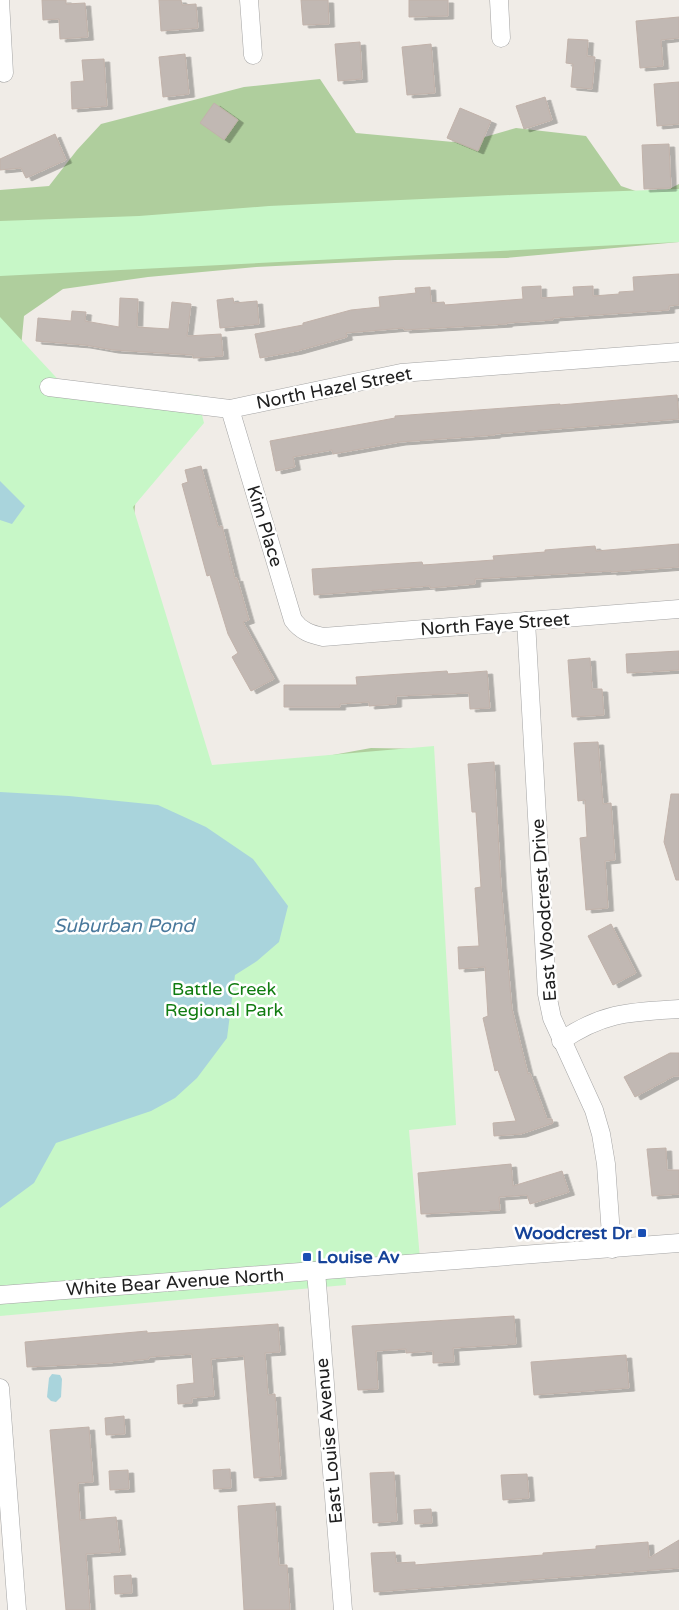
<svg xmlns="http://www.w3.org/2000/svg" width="679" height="1610" font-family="'Varela Round',sans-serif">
	<defs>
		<filter id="shadow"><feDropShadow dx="5.5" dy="3" stdDeviation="0" flood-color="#0004"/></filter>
	</defs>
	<rect width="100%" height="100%" fill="#f0ece7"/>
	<path fill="#afce9d" d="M320,79L356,133L464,143L516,128L586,136L621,186L653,197L679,184V242L506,258L395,260L256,267L148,277L63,289L24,316L19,368L136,495L134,518L163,766H272L371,748L429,749L0,1208V190L49,186L77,150L101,124L244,87Z"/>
	<g fill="#c7f7c7">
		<path d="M679,189V242L0,276V221L139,216L269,206L511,195Z"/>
		<path d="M0,317L66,388L197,395L204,423L133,507L212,765L434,746L456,1125L409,1130L420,1259L345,1267L346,1285L0,1316Z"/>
	</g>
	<g fill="#a9d4dc">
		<path d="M0,481L25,506L12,524L0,520Z"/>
		<path d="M0,792L69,796L158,805L206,827L253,859L288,906L279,942L257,961L235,975L227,1038L197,1078L175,1098L151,1111L56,1143L34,1183L0,1208Z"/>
		<path d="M52,1374L60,1375L62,1379L61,1397L56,1402L51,1401L47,1397L49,1378Z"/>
	</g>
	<g fill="#c1b8b3" stroke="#c1b2aa" filter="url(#shadow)">
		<path d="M42,0H66V4L85,3L88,37L60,39L59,19L43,20Z"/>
		<path d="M159,0H181L182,5L196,4L198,28L161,31Z"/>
		<path d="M301,0H328L329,24L303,25Z"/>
		<path d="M409,0H448V16L409,17Z"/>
		<path d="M679,17V38L661,40L663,66L640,68L636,21Z"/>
		<path d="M568,39L588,40L587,56L595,57L592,89L571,87L573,64L566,63Z"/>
		<path d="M360,42L362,79L338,81L335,44Z"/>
		<path d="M431,44L435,93L407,95L402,47Z"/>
		<path d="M185,54L189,94L163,97L159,57Z"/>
		<path d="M104,59L107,106L72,109L71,82L84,81L82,60Z"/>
		<path d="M679,82V124L657,126L654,84Z"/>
		<path d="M545,97L552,120L524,129L516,106Z"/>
		<path d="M214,103L238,120L224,140L200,123Z"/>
		<path d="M460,108L491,121L478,151L447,138Z"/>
		<path d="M55,134L66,160L26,178L21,168L0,170V159Z"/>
		<path d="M669,144L671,188L644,189L642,145Z"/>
		<path d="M679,274V305L669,306V310L553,318V320L507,323V324L404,330V328L346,333L347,337L297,351L260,358L255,334L303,325V323L351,310L380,307L379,297L416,293L415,288L430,287L431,303L444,302L445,305L523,299L522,287L541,286V298L574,296L573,287L593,286V296L619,294V292L634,291L633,277Z"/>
		<path d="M120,298L138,299L137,327L169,329L172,302L191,304L187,336L221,334L223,356L193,358V355L113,350L85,345L36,341L38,318L71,321L72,311L86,312L85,321L119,327Z"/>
		<path d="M233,298L234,303L257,301L259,324L220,328L217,300Z"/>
		<path d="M677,395L679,419L495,434V435L400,442L333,454L332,450L293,457L295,467L276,471L270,441L395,418V416L560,404V405Z"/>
		<path d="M201,466L218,527L222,526L235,579L237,578L249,620L243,622L274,679L251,691L232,657L238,653L228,634L210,575L207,576L182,484L188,482L185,470Z"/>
		<path d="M679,544V567L611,572V571L475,579V584L430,588V586L314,595L312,569L422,562L423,565L494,560L493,556L545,552V550L595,546L596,551Z"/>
		<path d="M679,651V670L627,673L626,654Z"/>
		<path d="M590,658L592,689H602L604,715L572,717L568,660Z"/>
		<path d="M447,671L448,674L487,671L490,708L470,709L469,693L396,696V704L369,706V702L340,704V707H284V685H357L356,677Z"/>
		<path d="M598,742L603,804L611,803L615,860L605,861L608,908L586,910L580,838L587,837L585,800L578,801L574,743Z"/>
		<path d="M494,762L501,886L512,1009L528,1074L530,1073L547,1119H552L553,1123L521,1134L494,1136L493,1123L516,1121L498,1070L495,1071L483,1018L488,1016L485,967L459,969L458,947L479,946L475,888L481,887L476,812H472L468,764Z"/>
		<path d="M671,794H679V880H676L664,842Z"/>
		<path d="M611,924L636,973L613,985L588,936Z"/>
		<path d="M670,1053H679V1076H674L635,1097L624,1077Z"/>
		<path d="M666,1148L667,1170H679V1194L652,1196L647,1149Z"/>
		<path d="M511,1164L513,1186L562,1171L569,1192L530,1204L527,1195L499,1197L500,1210L421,1214L418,1173Z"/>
		<path d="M514,1316L516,1344L453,1348L454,1362L433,1363V1351L406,1353V1349L376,1351L378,1389L358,1390L352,1326Z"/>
		<path d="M278,1324L280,1352L265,1353L268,1395L275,1394L281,1476L254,1478L244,1356L211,1359L214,1396L192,1398V1403L178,1404L177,1385L194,1383L192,1354L149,1357V1359L108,1363L27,1367L25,1342L147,1331V1333Z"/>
		<path d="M626,1355L629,1388L534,1395L531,1362Z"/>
		<path d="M124,1416L125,1434L106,1435L105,1418Z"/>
		<path d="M89,1427L93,1482L78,1483L80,1520L116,1517L120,1552L86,1554L90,1610H66L50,1430Z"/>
		<path d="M230,1469L231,1488L214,1489L213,1470Z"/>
		<path d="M128,1470L129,1489L110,1490L109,1471Z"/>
		<path d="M394,1472L397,1521L373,1523L370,1473Z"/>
		<path d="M527,1474L529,1498L503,1500L501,1475Z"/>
		<path d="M275,1503L279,1565H287L290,1610H244L238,1506Z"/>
		<path d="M431,1509L432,1523L415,1524L414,1510Z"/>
		<path d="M679,1540V1568L374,1592L371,1553L395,1552L396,1563L415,1562V1565L543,1555V1553L596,1549V1546L648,1542L649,1558Z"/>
		<path d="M131,1575L132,1593L115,1594L114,1576Z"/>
	</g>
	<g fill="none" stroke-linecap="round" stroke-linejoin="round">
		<defs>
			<g id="minor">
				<path d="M0,0L4,73"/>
				<path d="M249,0L253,55"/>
				<path d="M499,0L501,38"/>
				<path d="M49,387L230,409L401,373L679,352"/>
				<path d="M230,409L293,620C301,631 310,634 323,637L679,609"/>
				<path d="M526,621L547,994L552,1018L594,1110L601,1134L606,1164L612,1249"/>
				<path d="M561,1041C603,1012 630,1012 679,1009"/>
				<path d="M316,1271L343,1610"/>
				<path d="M0,1295L679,1243"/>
				<path d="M0,1388L17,1610"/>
			</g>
		</defs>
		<use href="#minor" stroke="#a4a4a4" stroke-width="19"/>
		<use href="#minor" stroke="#fff" stroke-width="18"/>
	</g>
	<g fill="#1a4fb4" stroke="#fff" stroke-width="2">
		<rect x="637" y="1228" width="10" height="10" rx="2.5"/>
		<rect x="302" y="1252" width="10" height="10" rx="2.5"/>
	</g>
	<g text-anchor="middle" stroke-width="5" stroke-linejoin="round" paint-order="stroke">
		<g font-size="18" fill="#202020" stroke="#fff">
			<text transform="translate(334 388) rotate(-11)" y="6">North Hazel Street</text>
			<text transform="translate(265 526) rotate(73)" y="6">Kim Place</text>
			<text transform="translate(495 624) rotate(-4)" y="6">North Faye Street</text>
			<text transform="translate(544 910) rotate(-94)" y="6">East Woodcrest Drive</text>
			<text transform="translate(175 1282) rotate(-4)" y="6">White Bear Avenue North</text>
			<text transform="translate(329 1441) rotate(-95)" y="6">East Louise Avenue</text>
		</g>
		<g font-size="18" fill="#117c11" stroke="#fff">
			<text x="224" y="995">Battle Creek<tspan x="224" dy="21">Regional Park</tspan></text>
		</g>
		<g font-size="18" font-weight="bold" fill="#164399" stroke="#fff" text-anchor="end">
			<text x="632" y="1239">Woodcrest Dr</text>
			<text x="317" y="1263" text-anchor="start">Louise Av</text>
		</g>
		<g font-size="19" font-style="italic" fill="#4a799c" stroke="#fff">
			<text x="124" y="932">Suburban Pond</text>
		</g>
	</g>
</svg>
